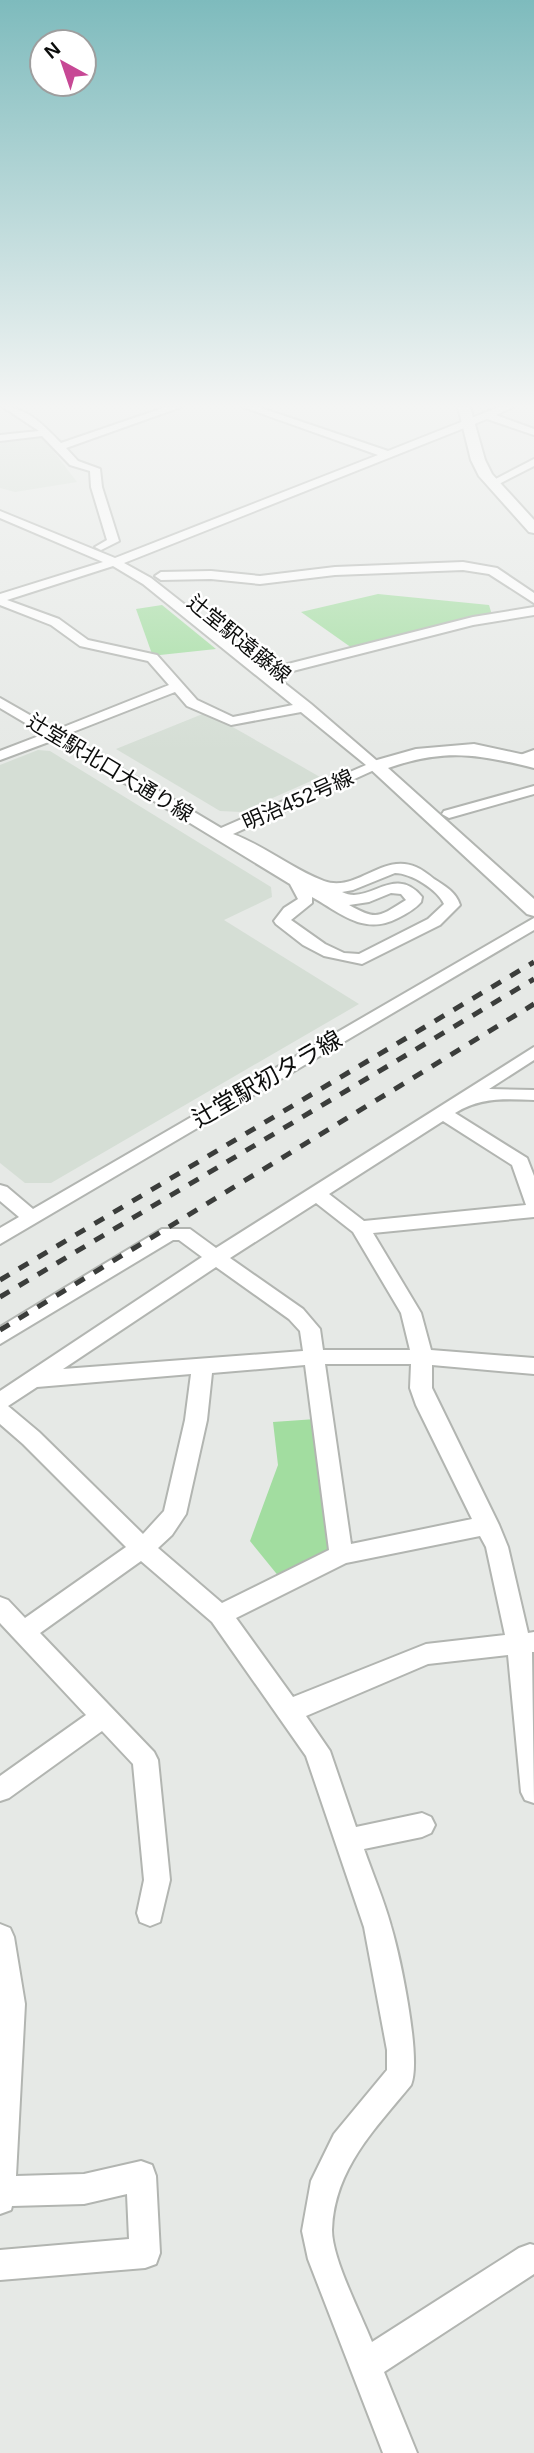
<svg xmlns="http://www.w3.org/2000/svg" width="534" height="2453" font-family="Helvetica,'Noto Sans JP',sans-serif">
	<rect width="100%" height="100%" fill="#e6e9e6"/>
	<g fill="#d5ded5">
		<path d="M41,435L77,482L15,492L0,488V439Z"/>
		<path d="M205,713L224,722L320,777L241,812L220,811L116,749Z"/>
		<path d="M38,750L50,751L271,887L272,897L224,920L359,1004L51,1183H25L0,1163V765Z"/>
	</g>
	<g fill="#a2dda0">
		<path d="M378,594L489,605L492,615L352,648L301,612Z"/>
		<path d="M162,605L216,649L160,655L152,654L136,609Z"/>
		<path d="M316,1419L334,1551L280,1578L250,1541L278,1465L273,1422Z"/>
	</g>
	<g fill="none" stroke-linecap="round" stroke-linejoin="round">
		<defs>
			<g id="minor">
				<path d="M3,407C28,407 45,427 61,443L166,407H181L66,448L78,461L100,469L102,487L119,541L101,550L95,547L107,540L91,487L90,471L70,465L42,436L0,441V435L39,431Z"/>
				<path d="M243,407H258L388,451L499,407H513L496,415L534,429V435L487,419L124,563L151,578L311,704L383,766L233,834C265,846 292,869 324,881C356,893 383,852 416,867C423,870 429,875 434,879C445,886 456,892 460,905L440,925L362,964L324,956L303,945L276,924L274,921L284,908L298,899L290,884L54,740L0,760V751L44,734L0,708V698L56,730L169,685L148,661L80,646L51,625L0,605V594L103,562L0,518V511L115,558L378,455ZM113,566L143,584L293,705L233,717L197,700L157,655L88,640L59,619L7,600ZM175,692L187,706L231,725L301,712L366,765L221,828L65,735ZM395,873C411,873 438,890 444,904L428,919L359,954L344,953L325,944L291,920L312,903V897C341,913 364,936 398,918C406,914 415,909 421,902L422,897C394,863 369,906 342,892L353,890ZM391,893L401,894L406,900C378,917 378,921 349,905L369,902Z"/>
				<path d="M534,459V466L497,485L488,483Z"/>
				<path d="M463,562L497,568L534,593V603L489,574L463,570L335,575L260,584L211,579L161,580L155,576L161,572L211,571L260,576L335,567Z"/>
				<path d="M534,607V615L473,625L277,675L270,671L272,668L473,617Z"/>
				<path d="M534,750V758L519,762L512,758Z"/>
				<path d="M534,786V794L449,818L442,814L444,811Z"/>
				<path d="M534,918V930L0,1244V1228L19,1217L0,1201V1185L7,1187L33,1209Z"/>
				<path d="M534,1047V1060L489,1089L534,1090V1100C505,1099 481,1097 455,1113L527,1158L534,1176V1217L373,1233L421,1313L431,1350L534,1358V1374L432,1365V1388L499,1525L508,1547L528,1633L534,1632V1652H532L534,1803L525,1800L521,1792L508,1655L428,1664L306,1716L330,1751L356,1827L422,1813L431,1817L435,1825L431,1833L422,1837L364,1849C373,1875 384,1900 391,1926C400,1956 422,2059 411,2085C375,2129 334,2169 332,2230C332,2259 361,2314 372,2342L519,2248L530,2244L534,2245V2274L384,2372L417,2453H383L308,2259L302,2231L311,2181L334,2134L387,2070V2050L364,1927L306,1756L212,1622L141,1561L40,1633L154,1752L158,1760L170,1880L160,1922L150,1926L140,1922L137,1913L144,1880L133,1764L102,1731L9,1798L0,1801V1776L86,1715L0,1623V1597L8,1600L25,1618L126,1547L23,1444L0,1424V1391L202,1257L179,1240H173L0,1344V1327L162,1229H190L216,1248ZM443,1121L512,1165L526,1205L364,1221L329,1194ZM316,1203L353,1232L401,1313L410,1350H323L320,1329L303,1309L230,1258ZM216,1267L289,1319L300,1331L303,1351L63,1369ZM325,1364H411L410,1388L416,1405L472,1519L351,1544ZM305,1365L329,1550L222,1603L158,1548L172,1535L186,1514L207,1420L212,1373ZM191,1374L185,1420L164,1511L143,1534L39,1432L8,1406L37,1387ZM480,1536L486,1547L505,1635L426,1644L293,1697L236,1618L346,1563Z"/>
				<path d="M0,1924L10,1928L14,1937L25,2004L16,2176L84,2174L141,2161L152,2165L156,2176L160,2253L156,2264L145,2268L0,2280V2250L129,2239L127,2194L84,2204L12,2206L11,2210L0,2214Z"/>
			</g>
			<g id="major">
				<path d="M458,407H470L485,460L492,474L534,520V533L529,532L479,476L471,460Z"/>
				<path d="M474,744L534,757V768C478,754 445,748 388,768L534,899V916L527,914L367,766L370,762L416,749Z"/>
			</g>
		</defs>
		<use href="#minor" stroke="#b2b5b1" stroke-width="4"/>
		<use href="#major" stroke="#b2b5b1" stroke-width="4"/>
		<use href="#minor" fill="#fff" fill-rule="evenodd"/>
		<use href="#major" fill="#fff" fill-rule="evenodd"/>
		<g stroke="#3b3d3b" stroke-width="5" stroke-dasharray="11 11" stroke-linecap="butt">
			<path d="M0,1280L534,962"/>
			<path d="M0,1297L534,979"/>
			<path d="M0,1330L534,1004"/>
		</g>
	</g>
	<linearGradient id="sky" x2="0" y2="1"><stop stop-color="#7ebbbd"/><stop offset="0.54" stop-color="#f4f5f4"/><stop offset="1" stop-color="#f4f5f4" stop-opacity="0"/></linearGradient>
	<rect width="534" height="751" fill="url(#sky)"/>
	<g text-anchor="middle" stroke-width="5" stroke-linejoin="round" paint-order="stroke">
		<g font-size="21" fill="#0c0d0c" stroke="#fff">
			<text transform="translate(239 639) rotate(39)" y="7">辻堂駅遠藤線</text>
			<text transform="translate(110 768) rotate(31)" y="7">辻堂駅北口大通り線</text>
			<text transform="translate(298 800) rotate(-24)" y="7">明治452号線</text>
		</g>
		<g font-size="24" fill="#0c0d0c" stroke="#fff">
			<text transform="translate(267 1079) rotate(-30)" y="8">辻堂駅初タラ線</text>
		</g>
	</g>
	<g transform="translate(63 63) rotate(320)"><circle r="33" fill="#ffffff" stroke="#9e9e9e" stroke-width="2"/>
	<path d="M0-5L12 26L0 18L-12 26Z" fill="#c74895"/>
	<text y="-10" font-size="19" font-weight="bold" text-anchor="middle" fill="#0c0d0c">N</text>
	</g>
</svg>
